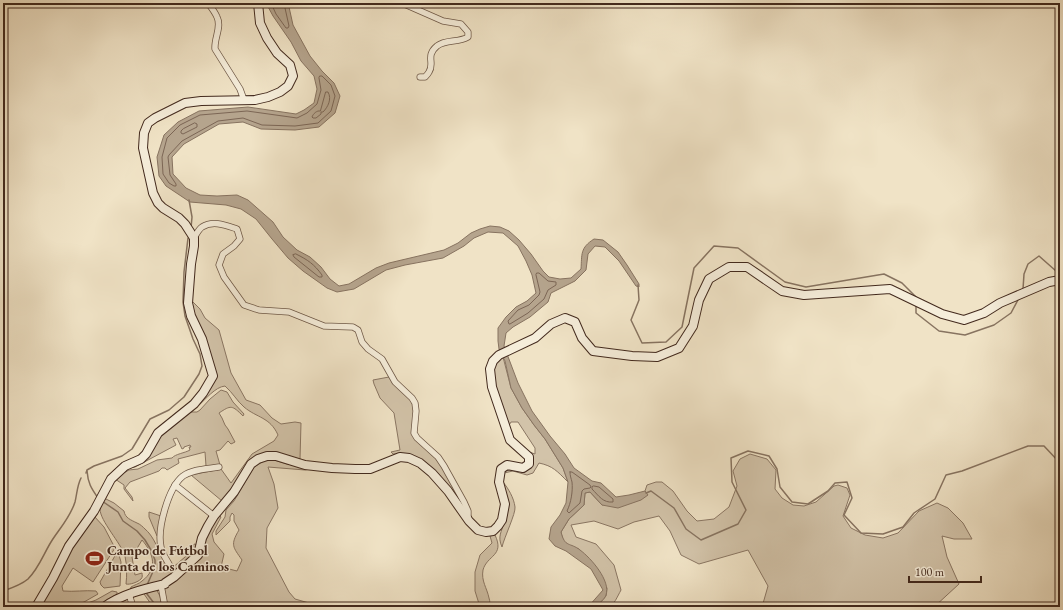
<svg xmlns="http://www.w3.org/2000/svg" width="1063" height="610" font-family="'EB Garamond',serif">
	<rect width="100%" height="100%" fill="#f0e3c6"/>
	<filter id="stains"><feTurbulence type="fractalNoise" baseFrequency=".005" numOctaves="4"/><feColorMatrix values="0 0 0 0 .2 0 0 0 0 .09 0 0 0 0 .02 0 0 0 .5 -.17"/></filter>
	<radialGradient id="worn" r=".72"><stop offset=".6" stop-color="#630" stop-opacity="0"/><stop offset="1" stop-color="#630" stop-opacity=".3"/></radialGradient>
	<g fill="#d2c3a9" stroke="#8a7663">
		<path d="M192,301L200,309L205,318L219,330L231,373L246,400L260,405L272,418L281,424L295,422L301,423L300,459L263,454L222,501L191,475L221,469L231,483L252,454L274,441L278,435C270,417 257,418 244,407C237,401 233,393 225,386C215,387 206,399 198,406L195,405L214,379L194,316Z"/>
		<path d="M503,357L511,388L522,408L534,425L545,439L563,468L568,482C557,471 553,466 539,463L533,473L527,475L513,471L504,473L503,482C508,488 514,498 515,507C516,513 504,538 502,547C497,536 502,532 504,522C506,518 507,511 507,507C506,494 499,486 503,472C511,468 519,471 528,470C534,462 530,456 524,450L535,454V448L518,422H511L508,427L501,408L493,376L495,363Z"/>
		<path d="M389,377C396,384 407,393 412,403C415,410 413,420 412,428L437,458L465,508L448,487L401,454H393L391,452L400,450L394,413L380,398L374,384L373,380Z"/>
		<path d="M221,390L227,392L233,402L244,414L243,416C232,405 231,405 219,413L222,418L225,425L228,429L235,442L231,444L228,441L220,450L216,451L220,465L206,466L205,452L178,459L179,463L167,470L165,468H162L159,471L130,482L125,488L132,497L133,501L124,489V485L115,479L118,476L129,470L138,469L157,460L172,458C175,454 185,453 190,450L189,447H191L190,445L184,447V448L182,449L177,438L173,439L176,445L135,467L130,468L167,430L185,415L191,412H197L200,410L210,399Z"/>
		<path d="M750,454L767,459L776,470L775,489L782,498L793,505L804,506L816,502L834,486L838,485L847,488L850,495L843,516L851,528L865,535L883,538L898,533L919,511L937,503L948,508L963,523L972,539H954L942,536L947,557L959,584L934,607H762L768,586L748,550L699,564L681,555L670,531L659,516L634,522L618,529L594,521L571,525L576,537L596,544L614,565L621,590C613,605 614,607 596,607L606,596L607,588L579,549L568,545L563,540L561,532L569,519L584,505L585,493L590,492L602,505L647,495L645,491L647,485L656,482H662L673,491L687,511L697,521L714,519L729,507L737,486L733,471L740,459Z"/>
		<path d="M271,459L287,464L316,468L305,470L268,467L274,484L278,508L267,528L266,548L289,592L295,599L316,605L317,607H167L164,591L166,587L204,545L209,531L219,515L221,517L212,534L214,542L224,554L221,567L237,571L242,560C233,547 230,545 239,530L234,521V515L232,513L230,517V521L216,535V531L225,517L226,510L234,501L254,467L264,461Z"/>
		<path d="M104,498L114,503L124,511C125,518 131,520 137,523C140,524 143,527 145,529C152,535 156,544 160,553C163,558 167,564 171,569L192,551L194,544L198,545L196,553L162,583L130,591L131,587C134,585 139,584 142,581C158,569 154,554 142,540L132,557L135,575L142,573C142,575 143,577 141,579C138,582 130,585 126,584C127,575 127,566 125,556C121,543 100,521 100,509C100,506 103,501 104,498Z"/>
		<path d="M149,512L161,516L158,535L157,536L149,517Z"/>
		<path d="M94,516L104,527L115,548L93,582L73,568L62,586L63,591C74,592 85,590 96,591L98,594L84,602L68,607H38L70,549Z"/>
		<path d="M495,535C505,556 487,555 483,570C481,581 487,588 489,598C490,601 490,604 490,607H480L475,591V572L480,555L492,543L490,536Z"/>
		<path d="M116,554L119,555L121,562L120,586L104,588L101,585L100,582Z"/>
		<path d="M156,589L160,596L162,607H153L144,594L145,592Z"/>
		<path d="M112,591L117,592V594L98,607H77L96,600Z"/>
	</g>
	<path fill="#b5a48d" stroke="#877360" d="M266,3H289V7L293,25L310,56L322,71L334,83L340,96L335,113L319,127L295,130L261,129L243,122L219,124L184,144L172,157L173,174L186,188L200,195L217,196L237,195L248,200L273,222L283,237L297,250L310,257L321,267L330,279L339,286L349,284L376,268L389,263L444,250L458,243L471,233L480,229L490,226L500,227L509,231L519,240L531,254L543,271L549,277L560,279L571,278L581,269C582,254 580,248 594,239L603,240L618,252L627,265L639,284V287L636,286L619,261L605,247L595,246L588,254L586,270L575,281L551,293L548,302L530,317L513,327L506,333L504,346L518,383L532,411L550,436L565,454L574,468L592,481L601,483L616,497L629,495L645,491L648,495L641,500L618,508L602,505L590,492L585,493L584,505L569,519L561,532C565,548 570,542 580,550C591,558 611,581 606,595C605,599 599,603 596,607H588L603,590L591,569L566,551L555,546L549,539L551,527L560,515L566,503L568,482L563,468L545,439L534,425L522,408L511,388L505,361L499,349L498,341V328L506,317L516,307L527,301L536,293L532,275L526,261L518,246L503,233L488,232L474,238L464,246L443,258L405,265L386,270L354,289L337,292L327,288L303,271L288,258L272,239L256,219L241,209L226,205L190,202L166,186L159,176L157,157L164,135L178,122L199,111L248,107L296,114L304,110L314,103L317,89L314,76L301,61L291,42L273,16Z"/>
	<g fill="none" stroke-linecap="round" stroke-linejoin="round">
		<g stroke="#7c6655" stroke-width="1">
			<path d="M271,3L276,14L286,28H288L289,26L285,8V3"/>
			<path d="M320,76H322L331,85L335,96L331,111L318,123L295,126L262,125L243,118L218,121L182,141L169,155L168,157L170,175L176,184V186H174L169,183L163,174L162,157L167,138L180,125L200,115L247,111L297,118L307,113L317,104L321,90L319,78Z"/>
			<path d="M326,92H328C332,99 328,107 323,112H321V114L316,118H313L312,117C313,114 317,110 320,111Z"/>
			<path d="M195,123L197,124V127L183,134L181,133V131L183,129Z"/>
			<path d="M296,254C308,260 314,264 322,275V277H319L294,257L293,255Z"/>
			<path d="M537,273H539L548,281L556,282V285L548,290L544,299L528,313L510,324H509L508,321L518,310L529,305L539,295L540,292L536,275Z"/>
			<path d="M570,472H572L590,485L591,487L590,488L584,489L582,491L580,503L569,513L567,511C571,503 573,491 572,482C571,478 570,476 570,472Z"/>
			<path d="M594,486L599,487L613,499V502C603,503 599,496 592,489V487Z"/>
		</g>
		<g stroke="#877360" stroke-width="1.5">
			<path d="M189,200L192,217L191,228"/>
			<path d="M638,285L639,300L631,320L642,343L666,342L682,327L694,268L714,246L738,248L785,282L806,287L884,274L902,283L916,297"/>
			<path d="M1023,289L1024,274L1028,264L1039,256L1056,271L1060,270"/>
			<path d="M916,305V313L939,331L965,335L994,325L1011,313L1019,298"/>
			<path d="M87,471C88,483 91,488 98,498"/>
			<path d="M86,473L87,470L94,466L122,456L132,449L150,419L169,410L184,397L199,374L202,366L200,354L193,339L185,316L183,302L184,272L188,238"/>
			<path d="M646,493L651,491L674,508L686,529L701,540L738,524L746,510L732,482L731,458L748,451L769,456L777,469L780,487L792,502L808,504L828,491L835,483L847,482L852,498L844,515L861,533L883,534L903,527L914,513L935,499L946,475L962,471L1028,446H1044L1060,463"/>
			<path d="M102,501L118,512L123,521L137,531L145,540L151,550L155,560V567L147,585"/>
			<path d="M3,591C12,588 21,585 28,579C39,568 43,555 51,542C59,529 70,518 75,502C77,494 77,486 81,478"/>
			<path d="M147,591V594L157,607"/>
		</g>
		<defs>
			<g id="minor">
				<path d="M208,3C211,7 215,12 217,17C222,27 214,38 215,49L240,89L244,100"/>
				<path d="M402,3L443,21L461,24L468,32V37C458,43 446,39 437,46C425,56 435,63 429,72C428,74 426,76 425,77H420"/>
				<path d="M194,238C196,235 198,230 202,227C213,220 225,225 237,229L240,239L234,246L223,254L219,265L224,277L244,305L259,310L289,312L324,326L353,327L358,330L362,342L368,349L382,359L395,382L412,398L415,403L416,411L414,433L417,438L438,457L444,466L464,502L468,511V518"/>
				<path d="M175,485L214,516"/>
				<path d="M170,566C167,560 162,554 161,547C157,529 168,488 183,476C193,469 207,469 219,467"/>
				<path d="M161,585L165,607"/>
				<path d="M129,594L133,607"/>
			</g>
			<g id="secondary">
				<path d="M36,607L53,578L69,546L94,511L111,479L125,466L141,459L146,454L158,433L194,404L203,393L213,376L202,339L191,316L188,303L191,264L194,246V238L185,224L179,218L163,208L158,203L153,193L143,148L144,133L148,123L155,118L185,103L201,101L255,100L268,97L280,92L288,86L293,76L290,65L277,53L267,38L260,23L258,3"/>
				<path d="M104,607C122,594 144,589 165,584V583L174,577L198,555L202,538L208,526L214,516L234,492L251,464L258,459L267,456H276L305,465L332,468L355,469H370L400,457L409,458L420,463L432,473L448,491L469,521L478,530L486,532L493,531L498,526L502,520L505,504L499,482L501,469L507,465L523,468L529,464V457L510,440L492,387L490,369L493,361L499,355L535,338L551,324L565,318L575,322L582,338L593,351L632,356L657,357L679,348L693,326L699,300L709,279L729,267H747L782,291L804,295L890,289L942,314L964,320L984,313L1000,303L1049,282L1060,280"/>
			</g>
		</defs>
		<use href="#minor" stroke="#6e5847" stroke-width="7"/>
		<use href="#secondary" stroke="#42291d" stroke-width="10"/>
		<use href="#minor" stroke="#f5edda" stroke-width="5.5"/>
		<use href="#secondary" stroke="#f5edda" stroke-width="8"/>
	</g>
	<defs>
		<symbol id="stadium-bare" viewBox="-9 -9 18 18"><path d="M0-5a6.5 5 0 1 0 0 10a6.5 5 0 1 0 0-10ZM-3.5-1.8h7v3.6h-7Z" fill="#8f2418" stroke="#f5edda" stroke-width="2.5" paint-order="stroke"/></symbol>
	</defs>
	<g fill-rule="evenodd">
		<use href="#stadium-bare" x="82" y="546" width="25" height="25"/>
	</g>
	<g text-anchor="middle" stroke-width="3" stroke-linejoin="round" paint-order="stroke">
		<g font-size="14" font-weight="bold" fill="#42291d" stroke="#f5edda" text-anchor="start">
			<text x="107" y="555">Campo de Fútbol<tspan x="107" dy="16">Junta de los Caminos</tspan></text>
		</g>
	</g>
	<rect width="1063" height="610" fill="none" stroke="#f0e3c6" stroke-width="16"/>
	<rect x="4" y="4" width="1055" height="602" fill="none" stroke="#42291d" stroke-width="2"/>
	<rect x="8" y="8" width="1047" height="594" fill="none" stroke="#42291d"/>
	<path d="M909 576v6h72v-6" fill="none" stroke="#42291d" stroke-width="2"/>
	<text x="915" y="576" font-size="12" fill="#42291d" stroke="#f5edda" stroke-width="3" paint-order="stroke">100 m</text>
	<rect width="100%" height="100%" filter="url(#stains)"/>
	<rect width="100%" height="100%" fill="url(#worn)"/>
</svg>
